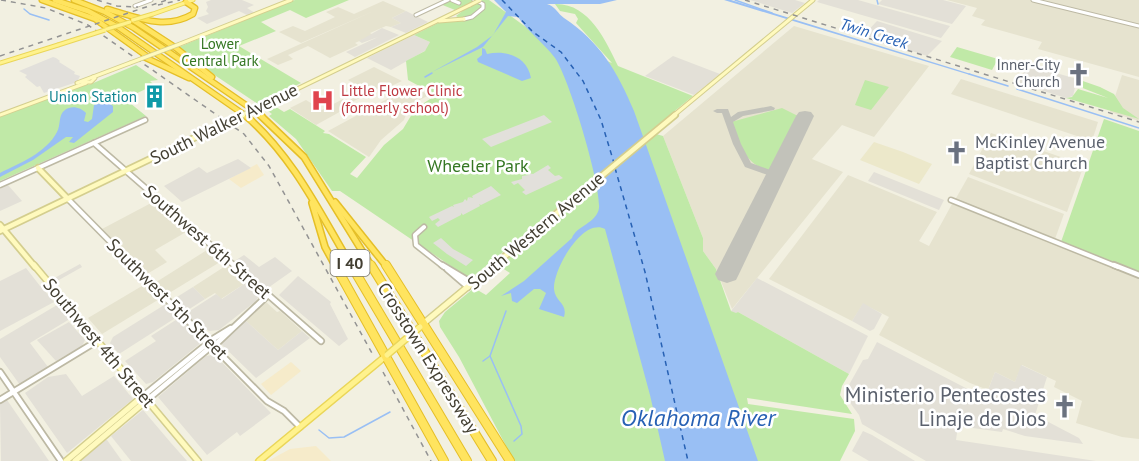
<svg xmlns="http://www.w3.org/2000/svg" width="1139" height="461" font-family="'PT Sans',sans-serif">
	<rect width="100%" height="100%" fill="#f2f0e1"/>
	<g fill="#e6e3cf">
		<path d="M947,0H1139V77L1038,49L1042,42L981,25L985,20L972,16L977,8Z"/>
		<path d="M383,1L406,11L392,18L401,23L391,27L386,26L370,33L373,35L355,43L358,45L330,58L308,46L288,55L293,59L278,65L267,59L376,10L301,43L279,32L293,26L305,31L335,17L326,12L338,7L354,14Z"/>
		<path d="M794,26L929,66L874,137L842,125L812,159L843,172L732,309L716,269L703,251V238L663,136Z"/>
		<path d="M374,67L402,81L389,87L385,85L352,102L354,104L316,125L290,108L306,100L322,110L343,99L347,101L367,90L348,80Z"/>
		<path d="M1122,75L1139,80V121L1110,112Z"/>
		<path d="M961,79L1098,122L1092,141L951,94Z"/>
		<path d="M411,86L429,95L416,102L407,112L404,120L381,140L369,157L328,131Z"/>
		<path d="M991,133L1084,165L1067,212L969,174Z"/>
		<path d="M848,175L937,212L919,241L929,246L952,204L1139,277V439L1122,437L1076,423L1082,401L1054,387L1056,381L1022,365L1015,382L995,372L988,390L970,383L879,335L889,317L863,304L852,321L769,279Z"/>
		<path d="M968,177L1064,214L1055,239L955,200Z"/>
		<path d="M153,202L186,232L155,250L167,262L147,274L102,229Z"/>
		<path d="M207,250L220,262L102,334L88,318L147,283L150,286Z"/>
		<path d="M227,265L247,282L221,299L215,293L205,299L193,287Z"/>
		<path d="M266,302L277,312L280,311L302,331L278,350L245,320Z"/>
	</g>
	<g fill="#f6ebca">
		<path d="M257,164L264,175L241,188L229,179Z"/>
		<path d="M291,362L301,371L271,395L261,384Z"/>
		<path d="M316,446L331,461H268L290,449Z"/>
	</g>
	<g fill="#e3e0d7">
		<path d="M211,0H242L254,5L247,8L255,13L249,16L239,11L207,24L197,18L209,14L206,11L208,7L206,2Z"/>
		<path d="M750,0H795L805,3L792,13Z"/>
		<path d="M819,0H858L950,26L941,38L817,2Z"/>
		<path d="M882,0H943L966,6L952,24L878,4Z"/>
		<path d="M406,11L428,22L406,33L391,27L401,23L392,18Z"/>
		<path d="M877,21L942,41L927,56L864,35Z"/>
		<path d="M382,28L399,35L355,57L346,52L378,37L362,43L359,41Z"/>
		<path d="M414,35L430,42L428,49L391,70L367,58Z"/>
		<path d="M673,56L720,74L694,95L645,76Z"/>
		<path d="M1028,65L1077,79L1073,96L1066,98L1018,83Z"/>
		<path d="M238,159L251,168L182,202L164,186L199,167L207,173Z"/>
		<path d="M874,172L944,200L939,210L868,181Z"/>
		<path d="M8,185L22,201L0,211V189Z"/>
		<path d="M244,255L259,267L275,257L292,271L265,290L233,262Z"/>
		<path d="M80,264L82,267L43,289L54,302L0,331V281L26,268L40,286Z"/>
		<path d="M298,276L331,302L330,304L348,339L339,346L279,295Z"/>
		<path d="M757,278L868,336L849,374L738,312L736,314L731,311Z"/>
		<path d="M247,282L260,294L256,301L219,330L209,331L202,325L193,332L202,342L153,382L146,384L125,361L156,341L151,336L216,294L222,299Z"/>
		<path d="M193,287L205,299L119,354L110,343L113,337Z"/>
		<path d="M62,302L73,317L30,343L48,367L20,385L0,357V339Z"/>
		<path d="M863,303L882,314L874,329L870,331L852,321Z"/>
		<path d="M245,320L278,350L302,331L310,338L256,378L219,342Z"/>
		<path d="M69,322L85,340L82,346L56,361L37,340Z"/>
		<path d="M877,342L985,398L995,372L1015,382L1021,365L1047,377L1035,415L1079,438L1083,444L1025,436L1003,429L1002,432L958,426L956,440L1096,461H926L862,424L859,415L846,397L845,392L863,360L868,359Z"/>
		<path d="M212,355L216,356L271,413L240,436L237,432L207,455L158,397L206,356Z"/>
		<path d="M66,374L82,396L114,376L133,399L67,453L25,393L48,377Z"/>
		<path d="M7,400L49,461H1L0,404Z"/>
		<path d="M143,410L171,443L187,461H131L111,436Z"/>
		<path d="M863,431L872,435L915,461H869L852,451Z"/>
		<path d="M104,439L107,440L122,461H77Z"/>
	</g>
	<path fill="#ece8ca" d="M874,142L903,152L932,164L919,184L860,160Z"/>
	<g fill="#c0e9a7">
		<path d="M295,0H349L306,18L290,10L261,22L276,31L239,46L301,83L261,103L258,104L216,76L179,47Z"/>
		<path d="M454,0H489L530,30L612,63L576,23L578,19L575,14L560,11L555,4C589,3 606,41 618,66L693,96L654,128L656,134L663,136L703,238V251L716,269L731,311L736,313L738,312L849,374L842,386L840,395L852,414L747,398L748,404L854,419L855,431L840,461H514L459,357L440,327L439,321L445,312L474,288L486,295L510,273L499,266L596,186L594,178L470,279L340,191H332L296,139L269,116L272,114L265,109L273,105L284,112L290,109L325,131L323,133L329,134L366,157L350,174L357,178L384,145L403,129L415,109L436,95L408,80L406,61L425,51L430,42L414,35L438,23L474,18L461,19L456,16L469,6L466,5L455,10L440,4Z"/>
		<path d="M957,47L998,59L992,70L950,57Z"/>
		<path d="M136,65L158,80L150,81L154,85L125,99L146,116L0,181V117L74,88L91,84Z"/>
		<path d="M1077,79L1100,87L1114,94L1123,108L1139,119L1066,98L1072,97L1078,89L1108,98L1075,85Z"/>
		<path d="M865,80L889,87L871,110L855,105Z"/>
		<path d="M782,108L800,117L769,171C744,163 740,145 731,122Z"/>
		<path d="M1104,119L1139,131V273L1061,242Z"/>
	</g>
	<g fill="#e2e0db">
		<path d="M53,57L56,58L60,61L59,62L75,72L74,74L80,76L77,82L44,93L40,86L37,87L25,77L27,75L19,71Z"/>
		<path d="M544,115L552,122L491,147L482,139Z"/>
		<path d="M548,165L551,168L548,170L555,176L559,175L563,178L526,195L522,192L525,190L518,183L514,185L511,182L522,179V176L529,175L528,173L533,174Z"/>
		<path d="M491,186L501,195L481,205L479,204L480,206L463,215L461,213V215L438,227L435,224L440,220L438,218L432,221L429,217L452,206L454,207L453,205L463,202L465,199L467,201L468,197L470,199L469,197L473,198L472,196Z"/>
		<path d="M441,238L453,249L473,260L466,266L447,254L433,243Z"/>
	</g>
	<g fill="#99bff4">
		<path d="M494,0H617L600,4H547C555,6 558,14 564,18C600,42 617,71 634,111L758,461H665L650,395L605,229C583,217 553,269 554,289C555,302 568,303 564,317L539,309L546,293L540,289H534L517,303L512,301L511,293L501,296L524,281L572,238C576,226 597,223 599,208C601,184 569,78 555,58C544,43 528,32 518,17L508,16L483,47L432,72L477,47L493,35L506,12Z"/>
		<path d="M724,0H731L971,74L970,75Z"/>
		<path d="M482,48L485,49L487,54C506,50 527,56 531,78L522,81L478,62L477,59L482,55Z"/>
		<path d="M106,101L113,106V112L74,143L69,142L73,137H66L33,160L0,177V173C20,163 46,153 57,132C61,125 58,115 65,110C71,105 81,107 86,113L84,121L88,122L92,119L94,105Z"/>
	</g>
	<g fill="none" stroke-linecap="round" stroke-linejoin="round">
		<g stroke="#99bff4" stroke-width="1.5">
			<path d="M735,0L772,13"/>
			<path d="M877,0L878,4"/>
			<path d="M24,9L30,14L49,20"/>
			<path d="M969,74L1008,86"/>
			<path d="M425,77L432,73"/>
			<path d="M1017,89L1139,128"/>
			<path d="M490,356L521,426L522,434L514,441"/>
			<path d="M483,361L490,356L506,311"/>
			<path d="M319,430L329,438L344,437L390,412"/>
		</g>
		<g stroke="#2761b4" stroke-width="1.5" stroke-dasharray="5 4.5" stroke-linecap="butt">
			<path d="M502,0L533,32L561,52L583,81L601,120L614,163"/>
			<path d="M615,168L645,272L688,461"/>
		</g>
		<path fill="#c2c2ba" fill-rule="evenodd" d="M771,106L775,108L774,110L743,116L733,122L741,144L751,163L779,173L780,175L776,178L745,167L733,144L722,113H717L713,111L717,109H728L731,117L738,112Z"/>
		<path fill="#c2c2ba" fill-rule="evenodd" d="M805,111L811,112L814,116L739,274L736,280L727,283L718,280L715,274L796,116L799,112Z"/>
		<defs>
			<g id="tertiary-far2">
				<path d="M452,0L459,3"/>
				<path d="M1033,0L1139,26"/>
				<path d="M135,6L151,0"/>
				<path d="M416,15L448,0"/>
				<path d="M464,19L472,17L483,8V4L474,0"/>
			</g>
			<g id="tertiary-far1">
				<path d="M94,143L236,267"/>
				<path d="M0,185L145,120"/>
				<path d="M68,199L135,267"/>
				<path d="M951,200L1118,267"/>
				<path d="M424,227L415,235L416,245L444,267"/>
			</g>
			<g id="tertiary">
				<path d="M133,265L267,401L284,411L300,427"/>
				<path d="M234,265L321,341"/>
				<path d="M442,265L472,283"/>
				<path d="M1114,265L1139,275"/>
				<path d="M447,269L468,287"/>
				<path d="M214,346L268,295"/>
				<path d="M0,372L61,461"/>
				<path d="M143,396L213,339L231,328"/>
				<path d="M0,400L97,341"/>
				<path d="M147,400L207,350L209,343"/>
			</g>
			<g id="secondary-far2">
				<path d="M439,21L464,19"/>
				<path d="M180,44L291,0"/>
				<path d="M83,82H91L95,78L93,77"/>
				<path d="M77,83L130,63"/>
				<path d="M264,105L470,5"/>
				<path d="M0,115L86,83"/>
				<path d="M673,116L813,0"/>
			</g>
			<g id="secondary-far1">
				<path d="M38,168L68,199"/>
				<path d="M0,225L35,267"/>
				<path d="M0,231L219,126"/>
				<path d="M492,267L675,115"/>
			</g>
			<g id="secondary">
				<path d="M34,265L198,461"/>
				<path d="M424,323L494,265"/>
				<path d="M66,461L143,396"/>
				<path d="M75,461L147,400"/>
			</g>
			<g id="primary-far1">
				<path d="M153,14L193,0"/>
				<path d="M0,63L58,45"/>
			</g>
			<path id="primary" d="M259,461L387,355"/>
			<g id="motorway-far2">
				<path d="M42,0L95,19L148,57"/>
				<path d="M55,0L88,11L118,27L246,116"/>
				<path d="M74,0L105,12L134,28L262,116"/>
				<path d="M107,9C137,17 164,31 193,14L195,8L186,2"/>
				<path d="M133,20L176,48L212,77"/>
				<path d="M144,57L189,78"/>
			</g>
			<g id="motorway-far1">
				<path d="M245,115C293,156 320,213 352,267"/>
				<path d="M260,115L304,157L372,267"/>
				<path d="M335,202L387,267"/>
				<path d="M312,203L325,247L336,267"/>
			</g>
			<g id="motorway">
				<path d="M335,265L444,461"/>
				<path d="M351,265L467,461"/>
				<path d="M371,265L492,461"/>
				<path d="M386,265L510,461"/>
			</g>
		</defs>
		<use href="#tertiary-far2" stroke="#bdb9a4" stroke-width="5"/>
		<use href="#tertiary-far1" stroke="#bdb9a4" stroke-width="7"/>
		<use href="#tertiary" stroke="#bdb9a4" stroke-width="8"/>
		<use href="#secondary-far2" stroke="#d4ce8e" stroke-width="5"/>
		<use href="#secondary-far1" stroke="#d4ce8e" stroke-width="8"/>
		<use href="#secondary" stroke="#d4ce8e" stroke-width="8"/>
		<use href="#primary-far1" stroke="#ead658" stroke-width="5"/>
		<use href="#primary" stroke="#ead658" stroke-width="8"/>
		<use href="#motorway-far2" stroke="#e5bf28" stroke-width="7"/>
		<use href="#motorway-far1" stroke="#e5bf28" stroke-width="8"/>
		<use href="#motorway" stroke="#e5bf28" stroke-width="10"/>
		<use href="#tertiary-far2" stroke="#fff" stroke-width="3"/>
		<use href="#tertiary-far1" stroke="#fff" stroke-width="4"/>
		<use href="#tertiary" stroke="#fff" stroke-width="4.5"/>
		<use href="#secondary-far2" stroke="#fffabe" stroke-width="3"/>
		<use href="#secondary-far1" stroke="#fffabe" stroke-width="4.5"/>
		<use href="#secondary" stroke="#fffabe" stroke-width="5"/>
		<use href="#primary-far1" stroke="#fff28d" stroke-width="3"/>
		<use href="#primary" stroke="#fff28d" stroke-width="5"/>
		<use href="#motorway-far2" stroke="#ffe45f" stroke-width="4.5"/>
		<use href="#motorway-far1" stroke="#ffe45f" stroke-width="5"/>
		<use href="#motorway" stroke="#ffe45f" stroke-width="8"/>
		<g stroke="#939393" stroke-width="1.5" stroke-dasharray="5 5" stroke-linecap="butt">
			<path d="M1,0L46,8L88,25L244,134L269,166L373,355"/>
			<path d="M97,0L117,6L138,7"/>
			<path d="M745,0L1139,122"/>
			<path d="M158,5L180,0"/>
			<path d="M0,56L167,0"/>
			<path d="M383,372L431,461"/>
		</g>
		<defs>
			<g id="secondary-bridge-far1">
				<path d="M470,5L480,0"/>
				<path d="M130,63L180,44"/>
				<path d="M239,116L264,105"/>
			</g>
			<path id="secondary-bridge" d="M219,126L243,115"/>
			<g id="primary-bridge-far1">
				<path d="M133,20L153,14"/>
				<path d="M107,29L130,22"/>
				<path d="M58,45L105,30"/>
			</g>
			<path id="primary-bridge" d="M387,355L420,327"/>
		</defs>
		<use href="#secondary-bridge-far1" stroke="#d4ce8e" stroke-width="5" stroke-linecap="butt"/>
		<use href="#secondary-bridge" stroke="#d4ce8e" stroke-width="8" stroke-linecap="butt"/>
		<use href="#primary-bridge-far1" stroke="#ead658" stroke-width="5" stroke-linecap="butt"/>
		<use href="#primary-bridge" stroke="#ead658" stroke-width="8" stroke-linecap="butt"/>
		<use href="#secondary-bridge-far1" stroke="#fffabe" stroke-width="3"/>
		<use href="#secondary-bridge" stroke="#fffabe" stroke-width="4.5"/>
		<use href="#primary-bridge-far1" stroke="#fff28d" stroke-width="3"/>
		<use href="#primary-bridge" stroke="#fff28d" stroke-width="5"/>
	</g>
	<defs>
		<symbol id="church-bare" viewBox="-9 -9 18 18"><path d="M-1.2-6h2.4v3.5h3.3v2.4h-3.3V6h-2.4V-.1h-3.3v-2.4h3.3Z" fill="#6b7280" stroke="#fff" stroke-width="2.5" paint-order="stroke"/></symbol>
		<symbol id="building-bare" viewBox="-9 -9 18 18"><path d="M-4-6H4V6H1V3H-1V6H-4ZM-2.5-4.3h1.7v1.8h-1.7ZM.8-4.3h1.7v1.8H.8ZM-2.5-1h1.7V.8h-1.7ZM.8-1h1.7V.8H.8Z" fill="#0f9aa8" stroke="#fff" stroke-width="2.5" paint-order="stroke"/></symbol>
		<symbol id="hospital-bare" viewBox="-9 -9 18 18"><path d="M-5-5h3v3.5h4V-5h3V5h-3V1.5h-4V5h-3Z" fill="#e0444e" stroke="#fff" stroke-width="2.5" paint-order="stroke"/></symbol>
	</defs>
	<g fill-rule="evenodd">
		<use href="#church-bare" x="1062" y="58" width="33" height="33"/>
		<use href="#building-bare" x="138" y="80" width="33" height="33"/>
		<use href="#hospital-bare" x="306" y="84" width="33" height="33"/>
		<use href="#church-bare" x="940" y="136" width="33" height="33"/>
		<use href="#church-bare" x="1048" y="390" width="33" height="33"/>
	</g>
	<g text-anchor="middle" stroke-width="5" stroke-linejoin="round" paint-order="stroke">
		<g font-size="15" fill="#357723" stroke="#fff">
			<text x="220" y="49">Lower<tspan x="220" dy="17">Central Park</tspan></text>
		</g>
		<g font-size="15" fill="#5b616d" stroke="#fff" text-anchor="end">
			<text x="1060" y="70">Inner-City<tspan x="1060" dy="17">Church</tspan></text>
		</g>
		<g font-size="15" fill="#be3a42" stroke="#fff" text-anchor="start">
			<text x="341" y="96">Little Flower Clinic<tspan x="341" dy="17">(formerly school)</tspan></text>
		</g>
		<g font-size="15" fill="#0d838f" stroke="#fff" text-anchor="end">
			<text x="137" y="102">Union Station</text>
		</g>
		<g font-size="16" font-style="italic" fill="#2761b4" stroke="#fff">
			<text transform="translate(874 33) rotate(17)" y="6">Twin Creek</text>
		</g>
		<rect fill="#fff" stroke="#7b7970" stroke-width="1.5" x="330.5" y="250" width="39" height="26" rx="4.5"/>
		<g font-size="16" font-weight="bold" fill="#433f32">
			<text x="350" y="269">I 40</text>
		</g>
		<g font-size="18" fill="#433f32" stroke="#fff">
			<text transform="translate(224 124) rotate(-26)" y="6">South Walker Avenue</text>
			<text transform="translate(536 231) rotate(-40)" y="6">South Western Avenue</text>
			<text transform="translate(207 242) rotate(41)" y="6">Southwest 6th Street</text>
			<text transform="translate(167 299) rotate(45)" y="6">Southwest 5th Street</text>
			<text transform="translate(99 343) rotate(50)" y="6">Southwest 4th Street</text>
			<text transform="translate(428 358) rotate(58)" y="6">Crosstown Expressway</text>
		</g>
		<g font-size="18" fill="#5b616d" stroke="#fff" text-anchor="start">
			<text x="975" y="148">McKinley Avenue<tspan x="975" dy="21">Baptist Church</tspan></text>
		</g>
		<g font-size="18" fill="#357723" stroke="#fff">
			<text x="478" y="172">Wheeler Park</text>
		</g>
		<g font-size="21" fill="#5b616d" stroke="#fff" text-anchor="end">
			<text x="1046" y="402">Ministerio Pentecostes<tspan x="1046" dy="24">Linaje de Dios</tspan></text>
		</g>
		<g font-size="24" font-style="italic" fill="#2761b4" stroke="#fff">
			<text x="698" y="426">Oklahoma River</text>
		</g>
	</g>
</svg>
